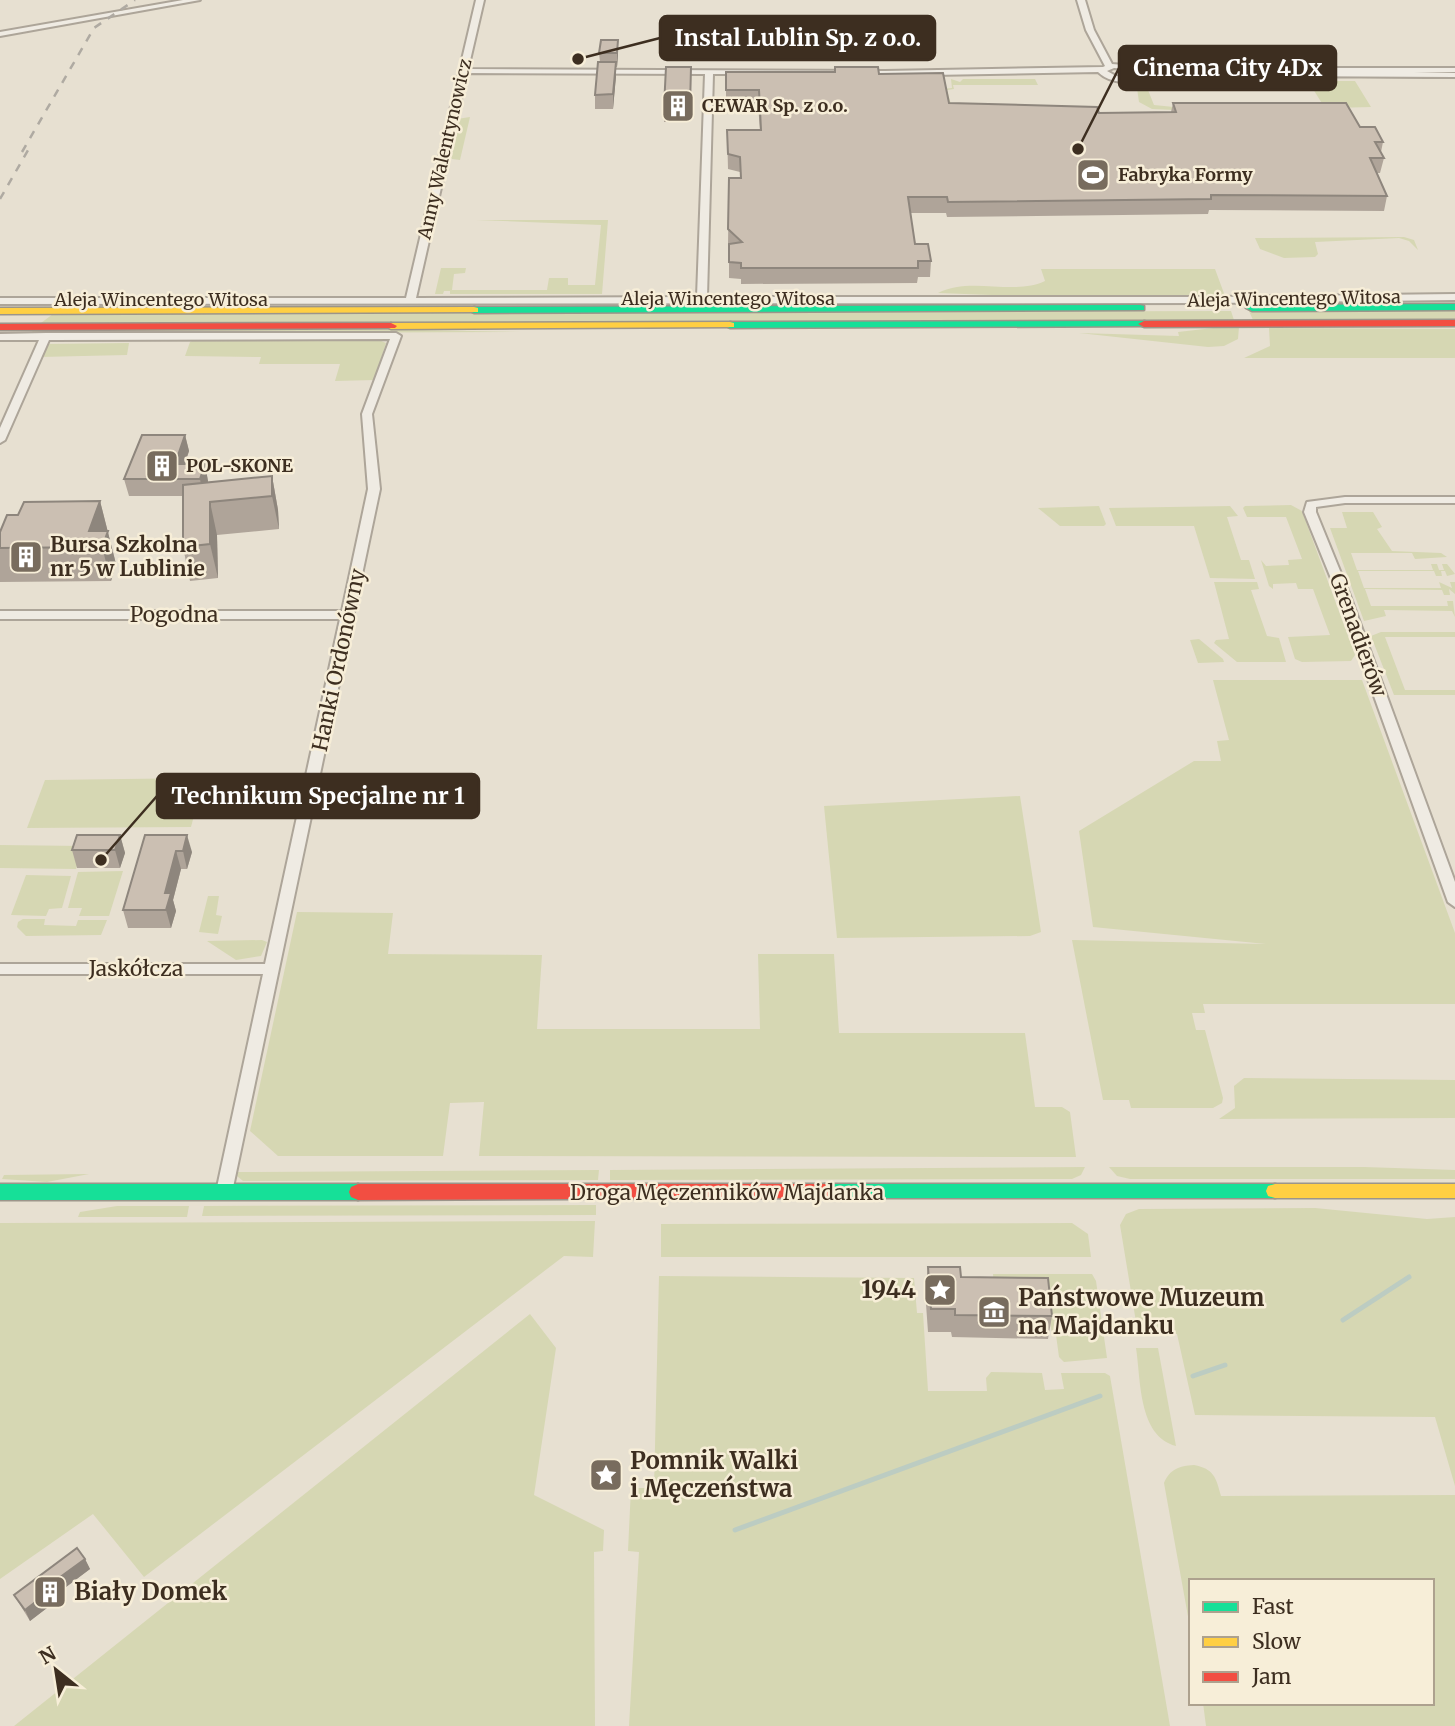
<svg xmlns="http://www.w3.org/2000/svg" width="1455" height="1726" font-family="Merriweather,serif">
	<rect width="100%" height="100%" fill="#e7e0d1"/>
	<g fill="#d6d7b3">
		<path d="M951,79L960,82L963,79H1035L1038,85H953L954,89L947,90L952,108H946L942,89L952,88Z"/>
		<path d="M1154,81H1355L1371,107L1333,108L1323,105L1313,89L1301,84L1146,85L1154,105L1174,107L1175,110L1152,109L1139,102L1137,88Z"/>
		<path d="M470,117L460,160L452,159L450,154L457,119Z"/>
		<path d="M476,220H608L602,294H450V291H444L443,294H435L441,268H466L465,273L454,274L452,290H547L549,278H568V285H595L601,225Z"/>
		<path d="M1404,237L1414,240L1418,250L1409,241L1399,238L1315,242L1318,254L1315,257L1284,258L1260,249L1255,238Z"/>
		<path d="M1041,269H1215L1225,296L1072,298L938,293C970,276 1014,296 1045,281Z"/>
		<path d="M1455,298L1175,305H549L646,303Z"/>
		<path d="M60,303H400L58,307Z"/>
		<path d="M1231,311L1234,320L41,323L53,314Z"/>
		<path d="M1249,311H1455V319L1253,320Z"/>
		<path d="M1222,327H1239L1238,339L1224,346L1208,347L1079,333L1179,336L1178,332Z"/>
		<path d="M1269,328L1455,329V358H1244L1270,346Z"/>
		<path d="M372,329L521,332L30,334L34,330Z"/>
		<path d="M374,338L386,343L374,380L335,381L340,364H259L261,357L185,356L190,342L196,339Z"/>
		<path d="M129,343L127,355L40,357L46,344Z"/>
		<path d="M1291,505L1302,511L1355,655L1351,661L1302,662L1295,659L1288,637L1330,635L1313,589H1298L1296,583L1273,584V589L1269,586L1261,560L1266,566L1289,565L1288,560L1302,559L1286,517H1247L1243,508L1245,506Z"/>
		<path d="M1099,506L1106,524L1104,526H1060L1038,508Z"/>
		<path d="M1230,506L1238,516L1227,517L1241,560H1249L1255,579L1210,578L1194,526H1116L1109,508Z"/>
		<path d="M1342,512H1373L1382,527L1377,529L1392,551L1441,553L1447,557L1415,559L1412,553H1351L1357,570H1433L1431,564H1437L1439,570H1444L1442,564H1447L1455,574L1447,576L1445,571H1441L1442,576H1436L1434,571H1358L1364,588H1441L1439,582L1452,588L1450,582H1455V594L1449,589L1450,595H1444L1442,590L1365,589L1371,606H1448L1447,601H1453L1455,617L1452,611L1384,610L1386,616L1364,621L1330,528H1347Z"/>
		<path d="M1214,582H1257L1259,589L1251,590L1267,636L1279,638L1286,662H1237L1214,643L1216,640L1229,639Z"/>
		<path d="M1381,632H1455V637H1385L1405,690H1455V695H1394L1371,636Z"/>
		<path d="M1199,639L1223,659L1224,662L1198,663L1190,640Z"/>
		<path d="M1213,680H1362L1455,933V1004H1203L1205,1013H1192L1196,1030H1205L1223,1098L1222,1103L1213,1108H1131L1129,1100H1103L1072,940L1266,944L1093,927L1079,831L1194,761H1221L1217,741L1229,740Z"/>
		<path d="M204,778L191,827L27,828L45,780Z"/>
		<path d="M1020,796L1041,932L1030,936L837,938L824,806Z"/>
		<path d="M0,845L83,846L76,869L0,868Z"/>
		<path d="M123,871L109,916H79L82,908H68L78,872Z"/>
		<path d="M26,875L71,876L62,908L49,909L46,916L11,915Z"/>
		<path d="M208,896H219L216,915L222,916L218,934L199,932Z"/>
		<path d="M297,912L393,913L388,954L542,955L537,1029H760L758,954H834L839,1033H1025L1035,1107H1062L1070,1112L1076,1157L479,1156L484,1102L450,1103L443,1156H278L250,1131Z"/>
		<path d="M23,919H45L44,925L76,926L78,920H107L101,935L26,936L17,927L18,922Z"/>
		<path d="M207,941L262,940L267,942L261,956L236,960Z"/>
		<path d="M1244,1078L1455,1080V1118L1219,1119L1235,1108L1234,1086Z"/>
		<path d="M1085,1167L1081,1175L1072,1179L610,1180V1170Z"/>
		<path d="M1109,1167H1364L1455,1170V1179H1130L1117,1176Z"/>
		<path d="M599,1170L598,1180L243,1181L237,1176V1172Z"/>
		<path d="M89,1174L47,1182L2,1179L4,1175Z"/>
		<path d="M596,1205V1215L202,1216L204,1206Z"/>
		<path d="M117,1206H189L187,1217H78L80,1212Z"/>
		<path d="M1315,1208L1427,1219L1455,1217V1486L1435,1417L1195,1415L1177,1334H1138L1120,1225L1126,1214L1139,1209Z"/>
		<path d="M595,1221L593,1257L564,1256L144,1577L93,1514L0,1579V1223Z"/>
		<path d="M1072,1223L1088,1234L1091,1257H661V1224Z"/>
		<path d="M993,1274H1092L1096,1281L1107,1358L1064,1362L1059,1357L1056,1335H1052L1047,1301L995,1300Z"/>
		<path d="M659,1276L914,1278L917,1313H923L928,1391H987L986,1378L991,1372L1042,1373L1045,1390L1064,1389L1061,1373H1105L1110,1376L1170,1726H629L639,1552L628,1551L631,1488H654Z"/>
		<path d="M530,1314L556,1348L534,1495L604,1530L603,1551L594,1552L595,1726H14Z"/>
		<path d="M1136,1348H1158L1176,1446C1138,1436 1141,1380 1136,1348Z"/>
		<path d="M1194,1465C1214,1469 1216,1477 1221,1496L1455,1495V1726H1206L1203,1703H1432V1581H1191V1633L1164,1483C1170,1469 1179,1466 1194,1465Z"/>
	</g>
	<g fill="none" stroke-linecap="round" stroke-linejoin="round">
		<g stroke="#bcccc2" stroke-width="5">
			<path d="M1343,1320L1409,1277"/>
			<path d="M1193,1376L1225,1365"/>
			<path d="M735,1530L1100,1396"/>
		</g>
		<defs>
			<g id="street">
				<path d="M183,0H200L0,36V32Z"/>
				<path d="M476,0H484L468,69L885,71L1103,67L1105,66L1086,30L1077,0H1085L1094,30L1112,64L1161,68H1455V72H1414L1455,73V77C1362,77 1269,75 1176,77C1151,78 1118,91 1098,72L874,76L870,74H713L707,297H1215L1455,294V300L1215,303L0,304V298H406ZM1114,68L1181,72L1125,77L1116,76L1107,71ZM467,73L705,74L697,297L416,298Z"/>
				<path d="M46,333H396L401,336L372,414L380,489L232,1192L230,1197L224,1199L218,1197L216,1192L263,974H0V964H265L340,619H0V611H342L368,489L362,414L390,339L49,340L5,440L0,443V428L39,340H0V334Z"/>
				<path d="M1345,497H1455V503H1345L1316,507V512L1349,593L1455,882V907L1448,902L1337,593L1304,512L1307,502Z"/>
			</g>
			<g id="fast">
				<path d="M1455,304V310L1252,311L1246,308L1252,305Z"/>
				<path d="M1140,305L1144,306V310L474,313L468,310L474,307Z"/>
				<path d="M1144,321L1148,322V326L730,328L724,325L730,322Z"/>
				<path d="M0,1184H358L365,1187L367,1192L365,1197L358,1200H0Z"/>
				<path d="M825,1184H1275L1282,1186L1284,1191L1282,1196L1275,1198H825L818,1196L816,1191L818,1186Z"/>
			</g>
			<g id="slow">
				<path d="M474,307L478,308V312L0,314V308Z"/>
				<path d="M730,322L734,323V327L391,329L385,326L391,323Z"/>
				<path d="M1275,1184H1455V1198H1275L1268,1196L1266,1191L1268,1186Z"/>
			</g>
			<g id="jam">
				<path d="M1455,320V326L1144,327L1138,324L1144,321Z"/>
				<path d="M391,323L397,326L395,328L0,330V324Z"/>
				<path d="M358,1184H825L832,1186L834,1191L832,1196L825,1198L358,1200L351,1197L349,1192L351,1187Z"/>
			</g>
		</defs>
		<use href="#street" stroke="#ada599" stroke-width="4"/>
		<use href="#fast" stroke="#9c958a" stroke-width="3"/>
		<use href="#slow" stroke="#9c958a" stroke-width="3"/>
		<use href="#jam" stroke="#9c958a" stroke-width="3"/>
		<use href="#street" fill="#efebe3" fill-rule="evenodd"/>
		<use href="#fast" fill="#16e098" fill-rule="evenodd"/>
		<use href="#slow" fill="#ffcf43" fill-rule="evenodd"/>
		<use href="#jam" fill="#f24e42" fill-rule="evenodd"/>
		<g stroke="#afaaa2" stroke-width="2.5" stroke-dasharray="8 8" stroke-linecap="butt">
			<path d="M22,152L94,28L135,0"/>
			<path d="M0,199L31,145"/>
		</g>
	</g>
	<g fill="#afa499">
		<path d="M618,40V55L617,67H616V76L613,109H595V95L600,62L599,53Z"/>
		<path d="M691,67L690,122H664V107Z"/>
		<path d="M835,67L879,74L949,103L1099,113L1171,112L1173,103L1360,127L1383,142L1381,152L1384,158L1380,173H1377L1387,196L1384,211L1209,210L1208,214L947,217L946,213H910L915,244L931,261L930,277H918L917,283L741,284V279L729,278V246L728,244L729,178H741L740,172L728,169L727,130H760L758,105H726V72H835Z"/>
		<path d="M185,435L189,451L185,464H205L208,482L272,476L278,510L279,529L217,535L218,578L190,581L183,547V496H129L124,479Z"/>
		<path d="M100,501L116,564L111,581L0,582V532L18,515Z"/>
		<path d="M120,835L125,853L120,868H77L72,850Z"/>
		<path d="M145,835L192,852L187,869H181L173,900L176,911L171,928H128L123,910Z"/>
		<path d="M928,1267L961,1277L1052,1316L1048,1339L952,1337L951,1332H928L925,1290Z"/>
		<path d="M85,1559L90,1569L54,1596L56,1601L30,1621L14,1595Z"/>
	</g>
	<g fill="#8e867d">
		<path d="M618,40V55L617,67V53Z"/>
		<path d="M616,62V76L613,109V94Z"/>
		<path d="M185,435L189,451L179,479L175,464Z"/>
		<path d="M205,464L208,481L203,496L200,479Z"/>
		<path d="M272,476L278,510L279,529L272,496Z"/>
		<path d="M100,501L116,564L111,581L102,547L89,531Z"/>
		<path d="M210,502L217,535L218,578L210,544Z"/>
		<path d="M120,835L125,853L120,868L115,850Z"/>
		<path d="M187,835L192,852L187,869L183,851Z"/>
		<path d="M176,851L181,869L173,900L176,911L171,928L166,910L165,893Z"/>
		<path d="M85,1559L90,1569L54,1596L56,1601L30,1621L25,1610L48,1586Z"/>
	</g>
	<g fill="#cbbfb2" stroke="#8e867d" stroke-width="2">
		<path d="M601,40H618L617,53H599Z"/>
		<path d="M598,62H616L613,94L595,95Z"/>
		<path d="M666,67H691L690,107H664Z"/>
		<path d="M835,67H878L879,74L943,73L949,103L1097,107L1099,113L1176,112L1173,103H1346L1360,127H1375L1383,142H1375L1384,158H1370L1387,196L1211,195V199L948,202L947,197H908L915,244H928L931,261H918V268H741V263L729,262V244L742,242L728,229L729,178H741L740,157L728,154L727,130H761L759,90H726V72H835Z"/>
		<path d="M142,435H185L175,464H205L200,479H124Z"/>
		<path d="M272,476V496L210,502V544L183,547V485Z"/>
		<path d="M100,501L89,531H108L102,547L0,548V532L7,515H18L24,502Z"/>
		<path d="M77,835H120L115,850H72Z"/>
		<path d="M145,835H187L183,851H176L165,893H171L166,910H123Z"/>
		<path d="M928,1267H960L961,1277L1048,1278L1052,1316L955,1315V1309H931Z"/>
		<path d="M77,1548L85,1559L48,1586L51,1590L25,1610L14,1595Z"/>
	</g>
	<defs>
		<symbol id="building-square" viewBox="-11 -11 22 22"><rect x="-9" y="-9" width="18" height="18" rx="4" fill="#786c5e" stroke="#f7eed8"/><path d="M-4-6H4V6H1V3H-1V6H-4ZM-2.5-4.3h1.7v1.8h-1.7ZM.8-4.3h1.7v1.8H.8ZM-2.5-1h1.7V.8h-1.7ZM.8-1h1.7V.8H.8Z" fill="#fff"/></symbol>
		<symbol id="stadium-square" viewBox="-11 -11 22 22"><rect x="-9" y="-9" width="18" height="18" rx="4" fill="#786c5e" stroke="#f7eed8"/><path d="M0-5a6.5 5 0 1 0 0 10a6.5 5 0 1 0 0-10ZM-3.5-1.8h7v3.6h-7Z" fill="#fff"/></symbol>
		<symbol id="sight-square" viewBox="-11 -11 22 22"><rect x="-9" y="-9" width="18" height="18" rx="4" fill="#786c5e" stroke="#f7eed8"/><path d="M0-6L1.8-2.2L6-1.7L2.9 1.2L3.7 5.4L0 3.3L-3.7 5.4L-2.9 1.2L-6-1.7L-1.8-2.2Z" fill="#fff"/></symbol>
		<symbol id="museum-square" viewBox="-11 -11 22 22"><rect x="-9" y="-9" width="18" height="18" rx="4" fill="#786c5e" stroke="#f7eed8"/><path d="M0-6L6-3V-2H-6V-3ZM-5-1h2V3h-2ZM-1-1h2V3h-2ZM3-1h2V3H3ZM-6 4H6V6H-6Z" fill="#fff"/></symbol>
	</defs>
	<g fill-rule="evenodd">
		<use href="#building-square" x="659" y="87" width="38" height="38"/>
		<use href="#stadium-square" x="1074" y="156" width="38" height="38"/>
		<use href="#building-square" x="143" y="447" width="38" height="38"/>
		<use href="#building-square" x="7" y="538" width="38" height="38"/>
		<use href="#sight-square" x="921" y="1271" width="38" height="38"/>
		<use href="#museum-square" x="975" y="1293" width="38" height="38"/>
		<use href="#sight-square" x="587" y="1456" width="38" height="38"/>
		<use href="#building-square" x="31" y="1573" width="38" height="38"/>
	</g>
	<g text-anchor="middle" stroke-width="5" stroke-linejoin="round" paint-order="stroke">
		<g font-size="18" font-weight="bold" fill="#3d2e20" stroke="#f7eed8" text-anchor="start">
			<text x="702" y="112">CEWAR Sp. z o.o.</text>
			<text x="1118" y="181">Fabryka Formy</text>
			<text x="186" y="472">POL-SKONE</text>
		</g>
		<g font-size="18" fill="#3d2e20" stroke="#f7eed8">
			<text transform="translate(445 149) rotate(-77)" y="6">Anny Walentynowicz</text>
			<text x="728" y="305">Aleja Wincentego Witosa</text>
			<text transform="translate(1294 299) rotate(-1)" y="6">Aleja Wincentego Witosa</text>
			<text x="161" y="306">Aleja Wincentego Witosa</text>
		</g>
		<g font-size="21" font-weight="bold" fill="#3d2e20" stroke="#f7eed8" text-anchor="start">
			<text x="50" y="552">Bursa Szkolna<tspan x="50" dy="24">nr 5 w Lublinie</tspan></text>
		</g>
		<g font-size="21" fill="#3d2e20" stroke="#f7eed8">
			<text x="174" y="622">Pogodna</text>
			<text transform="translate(1358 635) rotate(70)" y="7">Grenadierów</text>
			<text transform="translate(339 660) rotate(-78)" y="7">Hanki Ordonówny</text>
			<text x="136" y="976">Jaskółcza</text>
			<text x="727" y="1200">Droga Męczenników Majdanka</text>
		</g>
		<g font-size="24" font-weight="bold" fill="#3d2e20" stroke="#f7eed8" text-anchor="start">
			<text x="916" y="1298" text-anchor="end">1944</text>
			<text x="1018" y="1306">Państwowe Muzeum<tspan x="1018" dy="28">na Majdanku</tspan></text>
			<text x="630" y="1469">Pomnik Walki<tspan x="630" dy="28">i Męczeństwa</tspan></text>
			<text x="74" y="1600">Biały Domek</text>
		</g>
	</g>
	<path fill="none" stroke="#3d2e20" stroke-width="2.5" d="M578 59L660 38M1078 149L1119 68M101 860L157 796"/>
	<g fill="#3d2e20" stroke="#f7eed8" stroke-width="2.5">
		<circle cx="578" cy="59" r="7"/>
		<circle cx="1078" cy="149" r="7"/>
		<circle cx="101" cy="860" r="7"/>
	</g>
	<g fill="#3d2e20" stroke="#3d2e20" stroke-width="2.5">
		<rect x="660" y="16" width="275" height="44" rx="7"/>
		<rect x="1119" y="46" width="217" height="44" rx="7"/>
		<rect x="157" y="774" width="322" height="44" rx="7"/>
	</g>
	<g font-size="23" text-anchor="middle" font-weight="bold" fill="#fff">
		<text x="798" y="46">Instal Lublin Sp. z o.o.</text>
		<text x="1228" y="76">Cinema City 4Dx</text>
		<text x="318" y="804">Technikum Specjalne nr 1</text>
	</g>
	<rect x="1189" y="1579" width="245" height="126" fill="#f7eed8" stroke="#ada18e" stroke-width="2"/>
	<rect x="1203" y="1602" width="35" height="10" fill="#16e098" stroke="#ada18e" stroke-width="2"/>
	<text x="1252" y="1614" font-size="21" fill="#3d2e20">Fast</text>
	<rect x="1203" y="1637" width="35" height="10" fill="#ffcf43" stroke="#ada18e" stroke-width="2"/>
	<text x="1252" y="1649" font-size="21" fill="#3d2e20">Slow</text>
	<rect x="1203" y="1672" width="35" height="10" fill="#f24e42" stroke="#ada18e" stroke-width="2"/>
	<text x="1252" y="1684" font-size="21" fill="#3d2e20">Jam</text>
	<g transform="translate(56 1670) rotate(330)" stroke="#f7eed8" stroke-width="5" paint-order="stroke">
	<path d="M0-5L12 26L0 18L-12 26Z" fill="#3d2e20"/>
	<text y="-10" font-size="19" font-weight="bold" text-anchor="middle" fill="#3d2e20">N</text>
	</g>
</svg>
